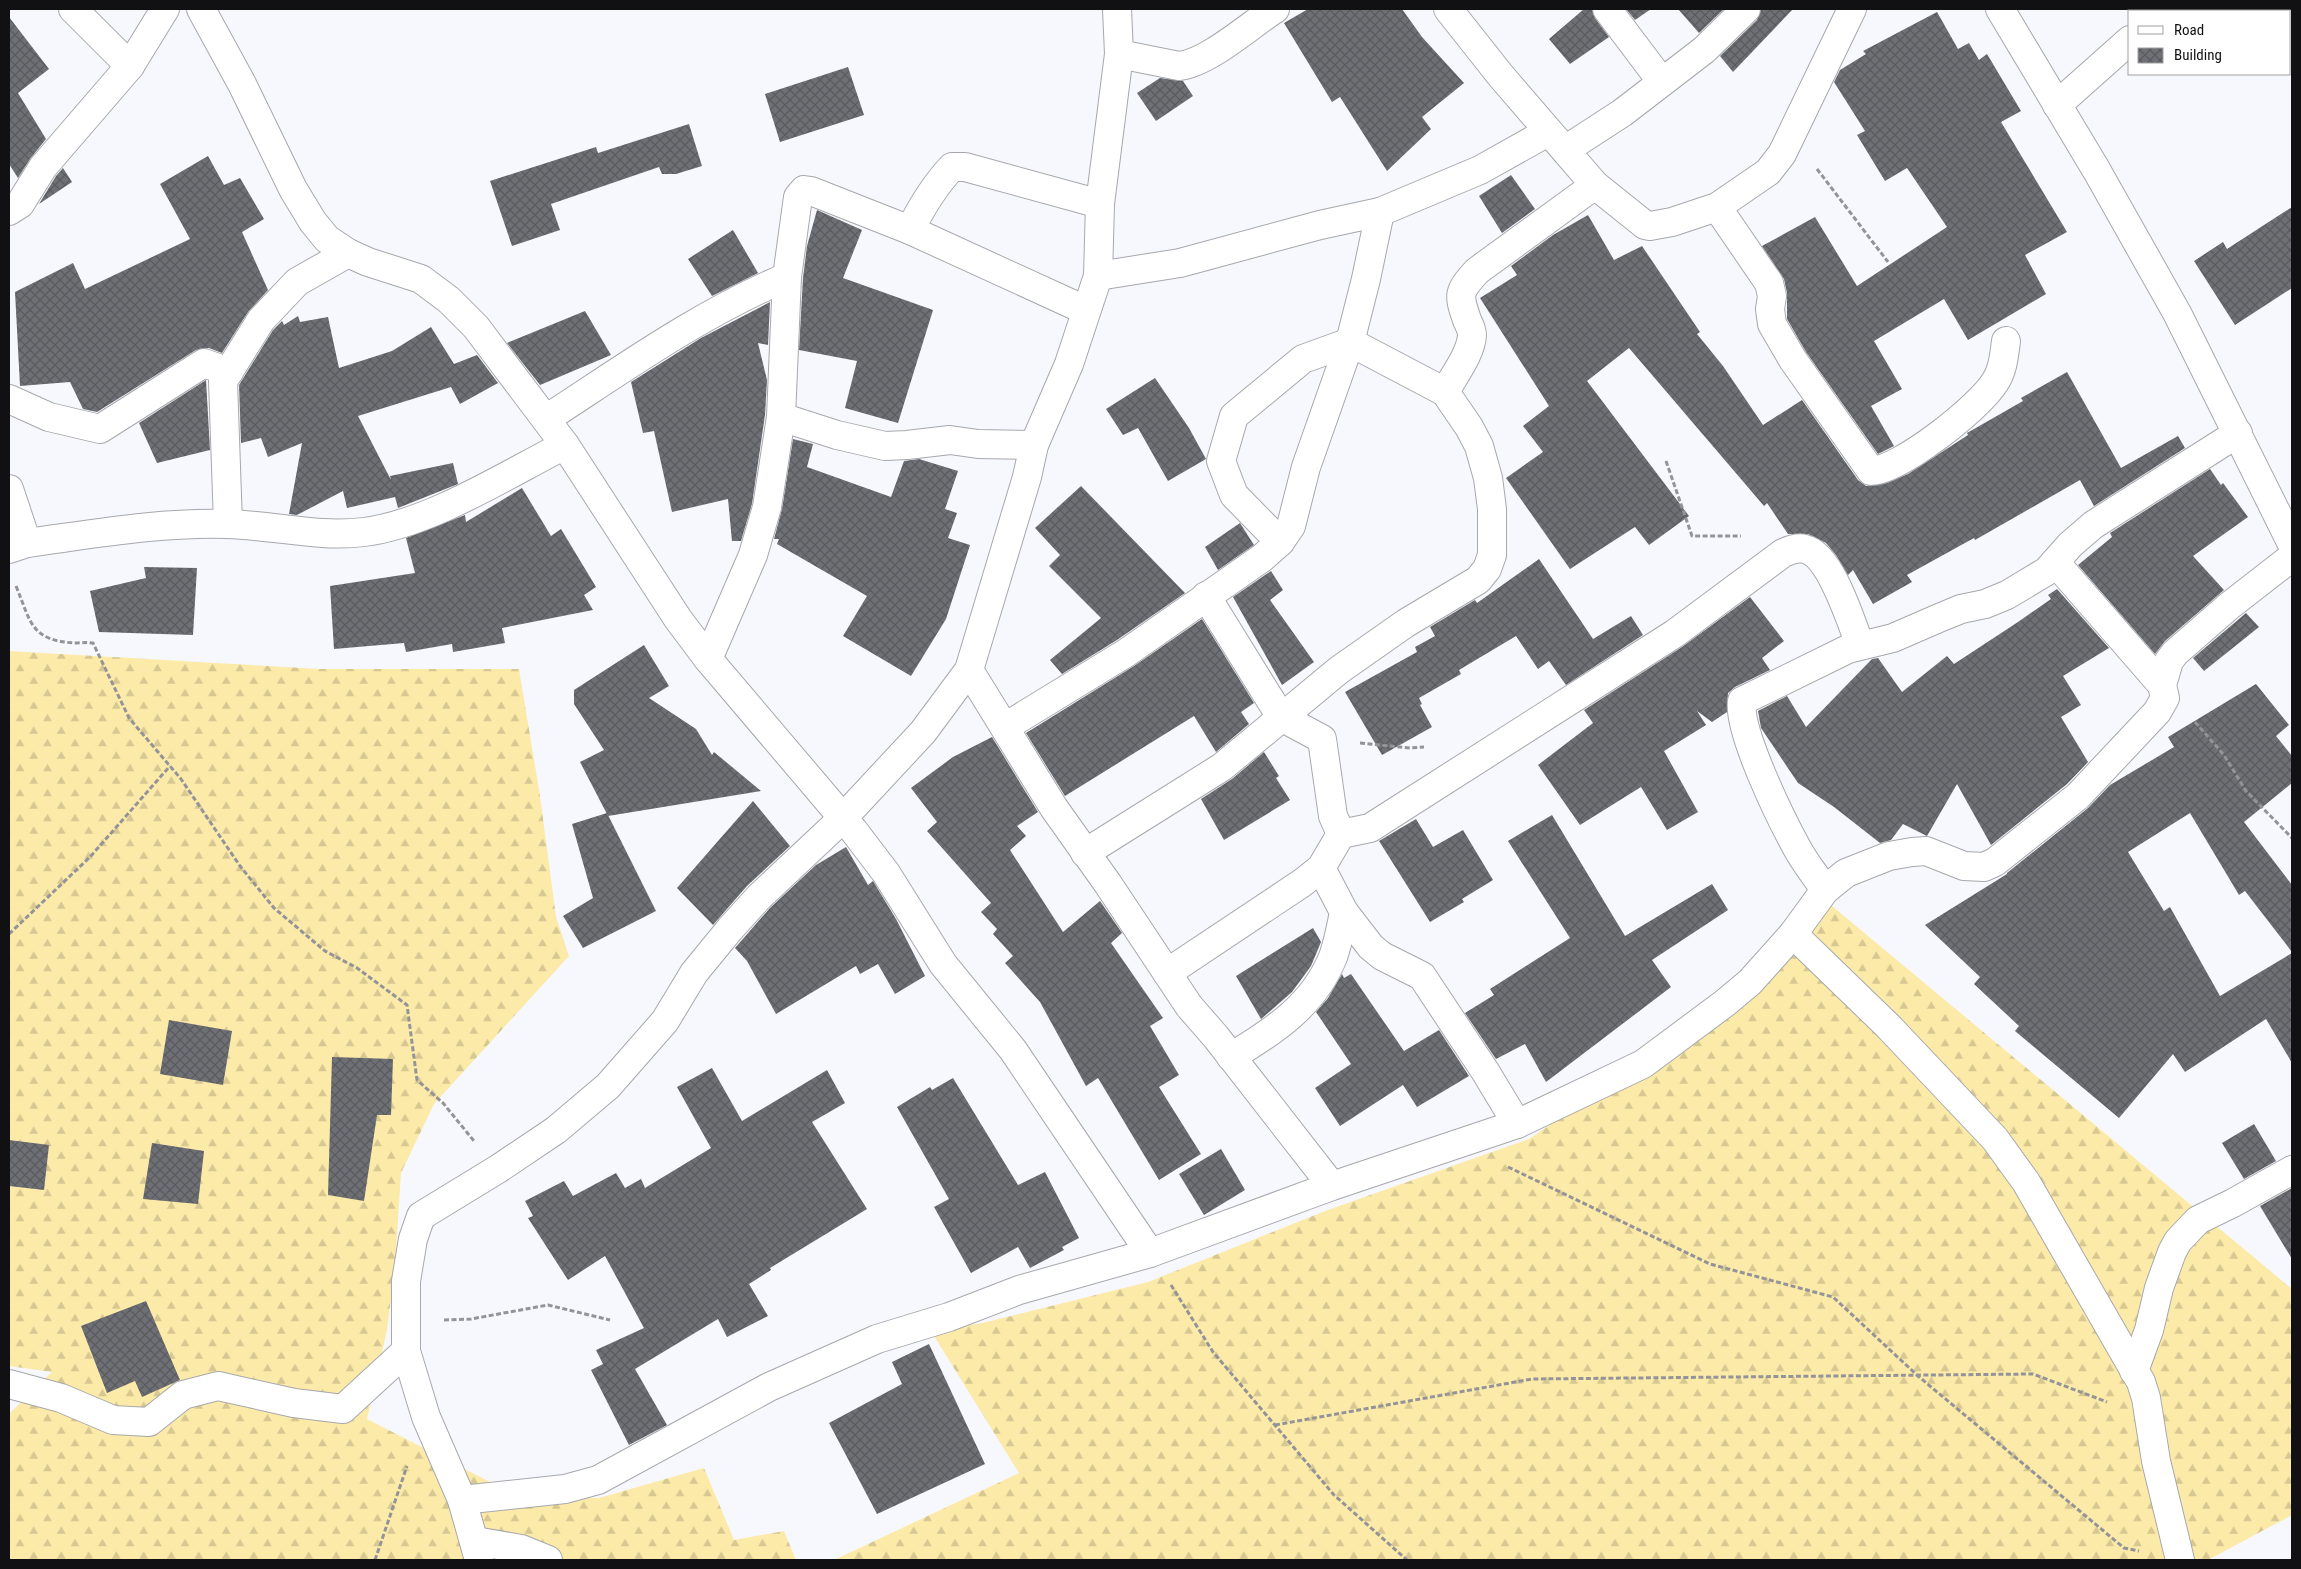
<svg xmlns="http://www.w3.org/2000/svg" width="2301" height="1569" font-family="'Roboto Condensed',sans-serif">
	<defs>
		<pattern id="forest-firs" width="22" height="20" patternUnits="userSpaceOnUse" patternTransform="scale(1.25)"><rect width="22" height="20" fill="#fceaa9"/><path d="M5 1l3.5 6h-7zM16 11l3.5 6h-7z" fill="#d7c891"/></pattern>
		<pattern id="building-cross-hatch" width="8" height="8" patternUnits="userSpaceOnUse" patternTransform="scale(1.25)"><rect width="8" height="8" fill="#6f7075"/><path d="M0 0l8 8M0 8l8-8" fill="none" stroke="#5a5b5f"/></pattern>
	</defs>
	<rect width="100%" height="100%" fill="#f7f8fe"/>
	<g fill="url(#forest-firs)">
		<path d="M9,651L320,669H519L540,796L556,917L569,956L434,1104L401,1173L395,1266L387,1330L367,1419L521,1498H599L704,1468L734,1540L784,1531L796,1560H9V1414L52,1372L9,1366Z"/>
		<path d="M1820,896L2292,1289V1515L2208,1560H834L1019,1473L934,1336L947,1329L987,1322L1148,1282L1325,1211L1529,1139L1745,993Z"/>
	</g>
	<g fill="url(#building-cross-hatch)">
		<path d="M1308,9H1402L1422,37L1464,83L1422,117L1431,129L1387,171L1340,97L1332,102L1284,23Z"/>
		<path d="M1584,9H1592L1595,18L1609,37L1570,64L1549,39Z"/>
		<path d="M1626,9H1651L1635,20Z"/>
		<path d="M1678,9H1724L1699,33Z"/>
		<path d="M1761,9H1793L1733,72L1720,56L1757,20Z"/>
		<path d="M1937,12L1958,49L1969,43L1979,60L1987,54L2021,111L2001,122L2067,232L2025,255L2046,294L1968,340L1944,299L1874,341L1902,389L1871,406L1894,446L1878,454L1806,352L1787,319V293L1784,279L1762,246L1815,217L1857,286L1947,227L1907,168L1885,181L1857,135L1865,131L1834,82L1840,70L1866,54L1863,51Z"/>
		<path d="M9,17L49,69L18,93L46,139L30,159L18,178L9,164Z"/>
		<path d="M848,67L864,115L780,142L765,94Z"/>
		<path d="M1160,78L1183,81L1193,96L1156,121L1137,93Z"/>
		<path d="M689,124L702,166L676,174H662L659,167L551,204L560,230L512,246L490,181L596,147L598,153Z"/>
		<path d="M208,156L224,185L240,178L264,219L242,232L268,290L248,312L222,353L209,348L196,350L97,412L83,409L70,382L20,386L15,292L73,263L85,289L190,239L160,184Z"/>
		<path d="M63,168L72,182L39,204L56,176Z"/>
		<path d="M1511,175L1535,209L1502,233L1479,196Z"/>
		<path d="M2292,207V288L2235,325L2194,261L2223,242L2227,249Z"/>
		<path d="M817,210L862,230L843,278L933,310L898,423L845,408L857,361L799,350L803,278L807,246Z"/>
		<path d="M1588,215L1614,260L1642,246L1700,332L1697,334L1723,366L1763,425L1802,400L1858,480L1866,486L1887,483L1908,474L1968,435L1967,433L2023,401L2021,398L2067,372L2121,468L2178,436L2185,448L2094,506L2080,480L1975,540L1974,538L1907,575L1912,582L1873,604L1853,570L1848,575L1836,555L1826,543L1808,534H1788L1767,503L1764,506L1629,348L1587,381L1689,516L1649,545L1635,527L1570,569L1506,478L1543,452L1523,426L1549,406L1480,298L1517,275L1511,266L1553,235Z"/>
		<path d="M733,230L758,273L712,296L688,259Z"/>
		<path d="M770,302L768,345L758,343L767,380L765,415L752,504L741,541H732L728,499L672,512L654,431L643,433L631,382L701,338Z"/>
		<path d="M585,311L611,355L540,385L507,343Z"/>
		<path d="M298,316L300,322L328,317L339,368L392,351L431,327L454,364L477,355L498,383L460,404L451,387L358,416L391,480L390,476L453,463L458,484L398,508L395,497L347,508L343,491L297,515L289,514L302,443L268,457L261,438L241,443L239,385L273,330L282,321L284,325Z"/>
		<path d="M1155,378L1189,428L1206,459L1168,481L1138,428L1123,435L1106,409Z"/>
		<path d="M206,380L210,450L157,463L139,423Z"/>
		<path d="M793,439L813,444L807,467L891,497L904,461L919,459L958,471L945,509L957,513L948,538L970,545L946,619L911,676L843,636L867,596L777,544L779,539H774L782,509Z"/>
		<path d="M2210,469L2221,485L2223,483L2248,517L2193,556L2224,590L2165,641L2155,654L2078,565L2112,537L2110,533Z"/>
		<path d="M1081,486L1185,593L1117,640L1062,674L1050,660L1101,618L1049,566L1060,555L1035,528Z"/>
		<path d="M522,488L551,536L561,529L596,587L584,595L593,610L502,628L505,643L453,652L452,644L406,652L404,643L334,649L330,586L415,573L406,538L465,515L466,522Z"/>
		<path d="M1240,523L1254,545L1218,570L1205,547Z"/>
		<path d="M1539,559L1593,639L1631,616L1643,635L1566,685L1549,661L1538,669L1516,636L1459,670L1461,674L1419,698L1422,704L1420,705L1432,727L1382,755L1345,692L1417,652L1415,647L1435,636L1430,627L1475,600L1477,603Z"/>
		<path d="M144,567L197,568L193,635L99,632L90,591L146,578Z"/>
		<path d="M1271,571L1283,590L1270,600L1314,662L1282,685L1233,597Z"/>
		<path d="M2057,589L2109,648L2063,676L2081,705L2061,717L2088,762L2067,784L1991,845L1957,784L1927,836L1903,824L1891,840L1880,843L1834,807L1798,783L1761,728L1758,711L1787,696L1806,727L1872,659L1878,658L1902,692L1947,656L1954,664L2018,622L2051,599L2048,595Z"/>
		<path d="M1750,597L1784,641L1762,658L1770,670L1735,687L1728,693L1727,712L1712,722L1697,711L1706,725L1664,751L1698,812L1667,830L1641,787L1580,825L1538,765L1593,723L1584,710L1682,647Z"/>
		<path d="M2246,613L2259,627L2204,671L2193,658Z"/>
		<path d="M1202,619L1254,703L1241,712L1249,724L1216,752L1194,716L1065,796L1026,733L1134,666Z"/>
		<path d="M644,645L669,686L649,698L696,729L712,755L714,752L761,791L608,816L580,762L604,750L574,704V690Z"/>
		<path d="M2256,684L2289,725L2276,736L2292,756V783L2244,822L2292,885V952L2245,891L2239,895L2190,813L2128,852L2164,911L2170,907L2220,996L2292,953V1063L2266,1019L2185,1072L2173,1054L2119,1118L2015,1031L2019,1026L1974,984L1980,977L1925,925L2007,874V873L2088,808L2110,785L2174,747L2168,737Z"/>
		<path d="M992,737L1038,812L1017,826L1026,836L1010,850L1063,932L1100,901L1122,933L1111,943L1163,1018L1150,1026L1179,1075L1159,1087L1201,1154L1159,1180L1098,1078L1086,1086L1040,1002L1005,963L1013,956L993,934L997,929L981,912L991,903L927,831L937,822L911,788L953,757Z"/>
		<path d="M1264,752L1279,776L1276,778L1290,800L1224,840L1201,799L1232,779Z"/>
		<path d="M753,801L790,846L747,886L713,925L677,888Z"/>
		<path d="M607,813L656,911L583,948L563,916L593,898L572,824Z"/>
		<path d="M1552,815L1625,936L1712,884L1728,910L1652,960L1671,987L1546,1082L1525,1044L1496,1059L1465,1013L1494,995L1490,989L1570,938L1508,841Z"/>
		<path d="M1416,819L1433,847L1463,830L1493,880L1462,899L1464,902L1430,922L1379,841Z"/>
		<path d="M846,847L868,885L873,881L896,919L925,976L895,994L878,964L860,974L856,966L776,1014L747,961L735,948L770,908L816,865Z"/>
		<path d="M1313,928L1321,942L1311,966L1292,992L1261,1019L1236,976Z"/>
		<path d="M1342,974L1344,978L1351,974L1404,1051L1439,1030L1469,1076L1417,1107L1403,1085L1340,1126L1315,1088L1351,1064L1316,1012L1328,998Z"/>
		<path d="M169,1020L232,1031L223,1085L160,1074Z"/>
		<path d="M332,1057L393,1059L391,1115H377L364,1201L328,1195Z"/>
		<path d="M712,1068L742,1121L827,1070L845,1103L812,1122L867,1209L770,1268L771,1270L749,1284L768,1316L727,1337L718,1319L635,1369L667,1425L629,1445L591,1370L603,1364L596,1350L644,1328L605,1256L568,1280L528,1218L533,1216L525,1201L564,1181L573,1196L616,1173L625,1188L641,1179L645,1188L711,1148L677,1087Z"/>
		<path d="M953,1078L1018,1185L1045,1172L1079,1238L1062,1247L1064,1250L1030,1268L1018,1247L971,1273L934,1207L949,1199L897,1107L930,1087L932,1090Z"/>
		<path d="M2254,1124L2276,1161L2244,1179L2222,1143Z"/>
		<path d="M9,1140L49,1145L44,1190L9,1186Z"/>
		<path d="M152,1143L204,1151L198,1204L143,1199Z"/>
		<path d="M1221,1149L1245,1190L1204,1215L1179,1174Z"/>
		<path d="M2292,1188V1259L2260,1206Z"/>
		<path d="M146,1301L180,1380L142,1397L135,1381L107,1393L81,1326Z"/>
		<path d="M929,1344L985,1464L877,1514L829,1423L902,1384L892,1362Z"/>
	</g>
	<g fill="none" stroke-linecap="round" stroke-linejoin="round">
		<defs>
			<g id="minor">
				<path d="M73,9L130,66"/>
				<path d="M201,9L242,84L293,189L313,222L327,239L348,253L368,262L421,279L449,300L476,327L565,445L678,619L708,659L854,831L886,873L943,964L1013,1050L1150,1253"/>
				<path d="M1448,9L1501,76L1595,185L1645,225L1650,226L1672,222L1717,207L1768,172L1782,154L1852,9"/>
				<path d="M1607,9L1662,82"/>
				<path d="M2000,9L2097,171L2177,313L2292,544"/>
				<path d="M2163,11L2166,9"/>
				<path d="M1119,54L1179,66C1208,63 1250,25 1275,9"/>
				<path d="M2057,105L2130,40"/>
				<path d="M1565,150L1622,113L1704,50L1746,9"/>
				<path d="M1717,207L1769,283L1772,296L1770,309L1772,324L1793,360L1871,471C1899,471 1980,407 1995,382C2003,370 2004,356 2006,341"/>
				<path d="M9,211L20,204L43,167L130,66L165,9"/>
				<path d="M910,230C922,206 934,186 952,167H965L1100,204"/>
				<path d="M1098,276L1180,263L1320,225L1380,212L1480,170L1548,132"/>
				<path d="M1445,392C1454,375 1471,354 1472,335C1472,330 1469,324 1467,320C1458,294 1458,292 1477,271L1595,185"/>
				<path d="M9,399L49,417L100,429L204,363L229,372"/>
				<path d="M781,417L837,435L885,446L907,445L950,440L978,444L1034,445"/>
				<path d="M546,419C623,369 701,313 787,277"/>
				<path d="M9,489L27,543"/>
				<path d="M228,524L223,381L261,320L297,282L348,253"/>
				<path d="M9,549L27,543C94,534 160,522 227,524C272,525 319,538 364,532C429,524 506,475 565,445"/>
				<path d="M2055,562L2162,685"/>
				<path d="M1206,596L1281,717L1322,739L1333,816L1341,834"/>
				<path d="M708,659L753,555L767,507L781,417L787,277L798,197L804,190L811,191L910,230L1085,310"/>
				<path d="M969,670L1054,808L1108,884L1189,1006L1216,1037L1332,1186"/>
				<path d="M1005,727L1126,653L1262,558L1280,542L1291,526L1306,467L1350,342L1366,279L1380,212"/>
				<path d="M1085,853L1222,767L1339,670L1406,623L1478,580L1487,569L1492,555V509L1488,478L1479,446L1469,427L1445,392L1350,342L1303,359L1234,416L1221,461L1234,495L1280,542"/>
				<path d="M1321,868L1344,912L1371,947L1382,956L1422,976L1485,1071L1517,1124"/>
				<path d="M1825,890C1816,876 1805,863 1797,848C1782,821 1737,730 1742,701L1848,649L1893,638L1939,618L1961,609L1985,604L2007,595L2047,571L2070,545L2093,525L2238,433"/>
				<path d="M1793,934L1888,1026L1995,1139L2026,1182L2141,1382L2146,1398L2156,1461L2180,1560"/>
				<path d="M1167,973L1302,883L1321,868L1341,834L1370,828L1674,634L1783,553C1790,550 1797,547 1805,549C1831,555 1851,622 1860,645"/>
				<path d="M1231,1057C1274,1031 1314,1005 1333,957C1338,943 1341,927 1344,912"/>
				<path d="M2134,1371L2149,1330L2159,1288L2172,1252L2178,1241L2198,1220L2233,1203L2292,1170"/>
				<path d="M9,1384L61,1398L113,1420L149,1422L183,1395L218,1386L294,1403L343,1409L406,1351"/>
				<path d="M462,1500L565,1489L598,1480L769,1387L877,1339L949,1317L1019,1290L1150,1253L1332,1186L1517,1124L1643,1064L1725,1003L1750,982L1793,934L1825,890L1846,873L1889,856L1912,852L1926,851L1964,866L1984,867L1995,862L2078,796L2157,712L2165,698L2162,685L2169,661L2175,653L2229,606L2292,557"/>
				<path d="M475,1541L521,1549L548,1560"/>
				<path d="M479,1560L462,1500L426,1417L406,1351V1281L413,1239L421,1216L498,1169L556,1130L608,1086L665,1021L694,973L730,929L759,897L842,819L923,732L969,670L1027,477L1034,445L1069,364L1098,276L1100,204L1119,54L1117,9"/>
			</g>
		</defs>
		<use href="#minor" stroke="#a7a8ad" stroke-width="30"/>
		<g stroke="#949498" stroke-width="3" stroke-dasharray="5 2.5" stroke-linecap="butt">
			<path d="M1817,169L1888,262"/>
			<path d="M1666,461L1692,536H1741"/>
			<path d="M16,586C31,622 30,640 74,643C80,643 86,642 93,643L129,718L181,779L240,866L274,908L325,951L357,968L407,1005L417,1080L443,1103L474,1141"/>
			<path d="M2195,722L2224,755L2246,791L2292,838"/>
			<path d="M1360,743L1410,748L1424,747"/>
			<path d="M9,934L90,857L170,766"/>
			<path d="M1508,1167L1710,1264L1833,1297L1918,1376L2124,1548L2139,1551"/>
			<path d="M1171,1285L1213,1352L1334,1495L1407,1560"/>
			<path d="M444,1320L471,1319L548,1305L610,1320"/>
			<path d="M1275,1425L1532,1379L2033,1374L2107,1402"/>
			<path d="M375,1560L407,1466"/>
		</g>
		<use href="#minor" stroke="#fff" stroke-width="28"/>
	</g>
	<rect width="2301" height="1569" fill="none" stroke="#111113" stroke-width="20"/>
	<rect x="2128" y="10" width="162" height="65" fill="#ffffff" stroke="#a0a0a1"/>
	<rect x="2138" y="26" width="25" height="8" fill="#ffffff" stroke="#a0a0a1"/>
	<text x="2174" y="35" font-size="15" fill="#111113">Road</text>
	<rect x="2138" y="48" width="25" height="15" fill="url(#building-cross-hatch)" stroke="#a0a0a1"/>
	<text x="2174" y="60" font-size="15" fill="#111113">Building</text>
</svg>
